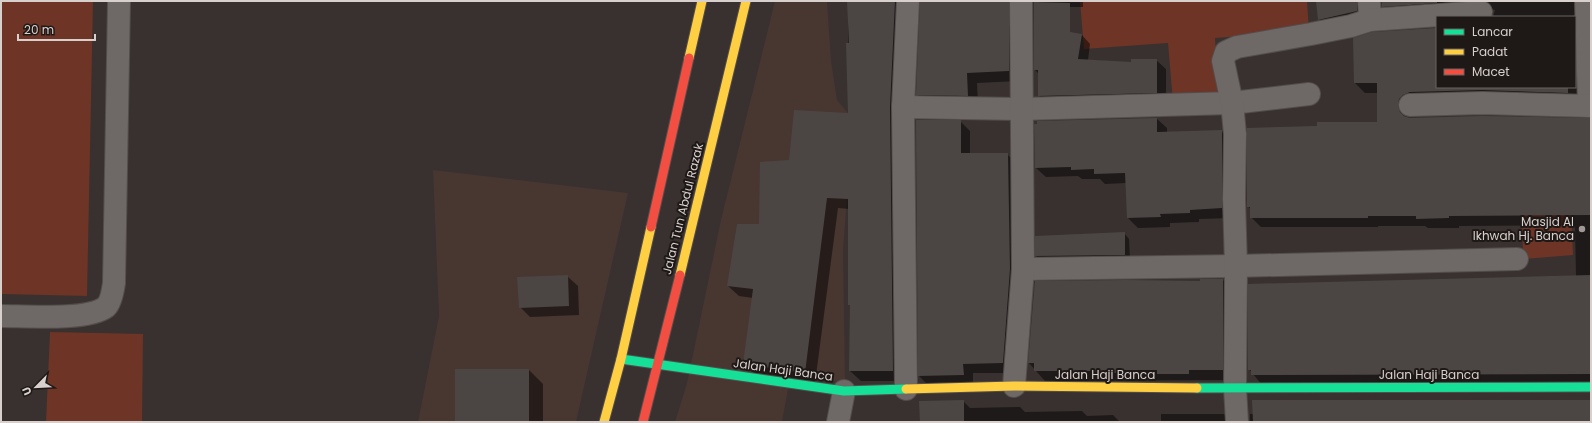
<svg xmlns="http://www.w3.org/2000/svg" width="1592" height="423" font-family="Poppins,sans-serif">
	<rect width="100%" height="100%" fill="#38312f"/>
	<g fill="#483631">
		<path d="M775,1H827L831,61L837,100L853,119L843,250L845,382L790,378L782,422H675L687,383L721,220Z"/>
		<path d="M433,170L628,193L576,422H418L439,316Z"/>
	</g>
	<g fill="#6e3425">
		<path d="M1,1H93L87,296L1,294Z"/>
		<path d="M1080,1H1307L1309,31L1215,38L1219,98L1173,102L1168,43L1084,49Z"/>
		<path d="M1571,211L1573,255L1523,259L1522,212Z"/>
		<path d="M50,332L143,334L142,422H46Z"/>
	</g>
	<g fill="#0007">
		<path d="M848,1H913L904,381H861L850,371L851,306L849,209L838,208L815,383L755,374L744,364L753,298L739,296L728,286L760,225L790,161L849,114Z"/>
		<path d="M921,1H1025L1020,7H968L1008,24L1019,35V81L977,83L978,106L928,105L917,94Z"/>
		<path d="M1038,1H1083V7H1044Z"/>
		<path d="M1317,1H1372L1367,21L1329,30L1319,19Z"/>
		<path d="M1382,1H1589L1584,42H1575V17H1493L1495,10L1491,9L1393,16L1383,6Z"/>
		<path d="M1437,29V87H1575V75L1585,86L1586,103L1409,109L1407,117L1410,118L1591,119V384L1262,385L1249,369L1576,276L1575,225L1459,226V228H1428L1425,226H1378V227H1261L1251,217V210L1248,206L1318,127L1378,123V93H1365L1355,83Z"/>
		<path d="M1081,34L1090,44L1088,60L1132,63L1156,60L1166,69V101L1048,105L1039,96V74L1035,70Z"/>
		<path d="M1157,119L1167,128V133L1222,131L1231,141V218L1199,219V222L1170,223V227L1138,228L1128,218L1126,183L1105,184L1100,179H1082L1078,176L1046,177L1036,168Z"/>
		<path d="M960,121L970,131V154H1007L1017,164L1013,373H973V385L929,386L919,376Z"/>
		<path d="M1124,233L1129,239L1130,260L1042,261L1036,256Z"/>
		<path d="M567,276L578,286L579,315L530,317L520,307Z"/>
		<path d="M1223,280L1233,290L1232,380L1045,381L1029,363L1201,282Z"/>
		<path d="M529,370L543,384V422H456Z"/>
		<path d="M963,401L970,408L1020,407L1025,412L1082,411L1087,416L1113,415L1120,422L1161,421V414H1224L1231,422H921Z"/>
		<path d="M1591,401V422H1250V414Z"/>
	</g>
	<g fill="#4b4644">
		<path d="M847,1H895L890,107L893,371H849L850,305H848V199L827,198L805,373L743,364L753,289L727,286L737,224H759L760,162L789,160L794,110L848,113L846,43H849Z"/>
		<path d="M920,1H1009V71L967,73L968,96L916,95Z"/>
		<path d="M1316,1H1357V11L1318,20Z"/>
		<path d="M1382,1H1437V3L1382,7Z"/>
		<path d="M1034,2L1070,3V32L1082,34L1078,59L1131,62V59H1157V93L1038,96V70H1034Z"/>
		<path d="M1437,28V87H1568V93L1482,90L1410,92L1403,95L1399,99L1398,106L1400,112L1404,116L1410,118L1482,116L1591,118V215L1449,216V218L1416,219V216H1368V218H1250V207H1247V128L1317,126V122H1377V83H1354L1353,38L1372,32Z"/>
		<path d="M1157,118V132L1222,130V208L1190,210V213L1160,214L1161,217L1127,218L1125,173L1094,174V169L1071,170V167L1035,168L1034,124H1037V121Z"/>
		<path d="M916,120H961V153H1008L1010,269L1003,363L963,364L964,375L918,376Z"/>
		<path d="M1125,232V255L1035,256V236Z"/>
		<path d="M568,275L569,306L519,308L517,277Z"/>
		<path d="M1591,275V374L1251,375V370H1248V284Z"/>
		<path d="M1200,279H1223V370H1189V374H1157V370H1117V373H1094V371H1034V363H1028L1035,281L1126,280L1200,281Z"/>
		<rect x="455" y="369" width="74" height="53"/>
		<path d="M964,400V422H920L919,401Z"/>
		<path d="M1252,400H1591V422H1253Z"/>
	</g>
	<g fill="none" stroke-linecap="round" stroke-linejoin="round">
		<defs>
			<g id="street">
				<path d="M1369,1L1370,20"/>
				<path d="M1586,1L1589,106"/>
				<path d="M1410,105L1482,103L1591,106"/>
				<path d="M903,107L1022,109L1232,103L1309,94"/>
				<path d="M1023,269L1236,266L1517,259"/>
				<path d="M1,316C25,316 87,321 106,307C111,302 113,290 114,283L119,1"/>
				<path d="M1014,386L1023,269L1021,1"/>
				<path d="M906,389L903,107L908,1"/>
				<path d="M838,422L844,391"/>
				<path d="M1237,422L1235,388L1236,266L1234,199L1235,134L1232,103L1223,61L1226,52L1237,47L1311,34L1351,26L1370,20L1481,12"/>
			</g>
			<g id="fast">
				<path d="M621,359L844,391L906,389"/>
				<path d="M1197,388L1591,387"/>
			</g>
			<g id="slow">
				<path d="M689,58L702,1"/>
				<path d="M680,275L746,1"/>
				<path d="M906,389L1014,386L1197,388"/>
				<path d="M604,422L621,359L651,227"/>
			</g>
			<g id="jam">
				<path d="M651,227L689,58"/>
				<path d="M643,422L680,275"/>
			</g>
		</defs>
		<use href="#street" stroke="#534d4c" stroke-width="24"/>
		<use href="#fast" stroke="#534d4c" stroke-width="11"/>
		<use href="#slow" stroke="#534d4c" stroke-width="11"/>
		<use href="#jam" stroke="#534d4c" stroke-width="11"/>
		<use href="#street" stroke="#6e6866" stroke-width="22"/>
		<use href="#fast" stroke="#16e098" stroke-width="9"/>
		<use href="#slow" stroke="#ffcf43" stroke-width="9"/>
		<use href="#jam" stroke="#f24e42" stroke-width="9"/>
	</g>
	<circle fill="#a09896" stroke="#1e1917" stroke-width="1.5" cx="1582" cy="229" r="4"/>
	<g text-anchor="middle" stroke-width="4" stroke-linejoin="round" paint-order="stroke">
		<g font-size="12" fill="#d8d0cd" stroke="#1e1917">
			<text transform="translate(683 209) rotate(-76)" y="4">Jalan Tun Abdul Razak</text>
			<text transform="translate(783 370) rotate(8)" y="4">Jalan Haji Banca</text>
			<text x="1105" y="379">Jalan Haji Banca</text>
			<text x="1429" y="379">Jalan Haji Banca</text>
		</g>
		<g font-size="12" fill="#d8d0cd" stroke="#1e1917" text-anchor="end">
			<text x="1574" y="226">Masjid Al<tspan x="1574" dy="14">Ikhwah Hj. Banca</tspan></text>
		</g>
	</g>
	<rect width="1592" height="423" fill="none" stroke="#d8d0cd" stroke-width="4"/>
	<rect x="1436" y="16" width="140" height="72" fill="#1e1917" stroke="#686260"/>
	<rect x="1444" y="29" width="20" height="6" fill="#16e098" stroke="#686260"/>
	<text x="1472" y="36" font-size="12" fill="#d8d0cd">Lancar</text>
	<rect x="1444" y="49" width="20" height="6" fill="#ffcf43" stroke="#686260"/>
	<text x="1472" y="56" font-size="12" fill="#d8d0cd">Padat</text>
	<rect x="1444" y="69" width="20" height="6" fill="#f24e42" stroke="#686260"/>
	<text x="1472" y="76" font-size="12" fill="#d8d0cd">Macet</text>
	<g transform="translate(36 387) rotate(246)" stroke="#1e1917" stroke-width="3" paint-order="stroke">
	<path d="M0-3L7 15L0 10L-7 15Z" fill="#d8d0cd"/>
	<text y="-6" font-size="11" font-weight="bold" text-anchor="middle" fill="#d8d0cd">U</text>
	</g>
	<path d="M18 34v6h77v-6" fill="none" stroke="#d8d0cd" stroke-width="2"/>
	<text x="24" y="34" font-size="12" fill="#d8d0cd" stroke="#1e1917" stroke-width="3" paint-order="stroke">20 m</text>
</svg>
